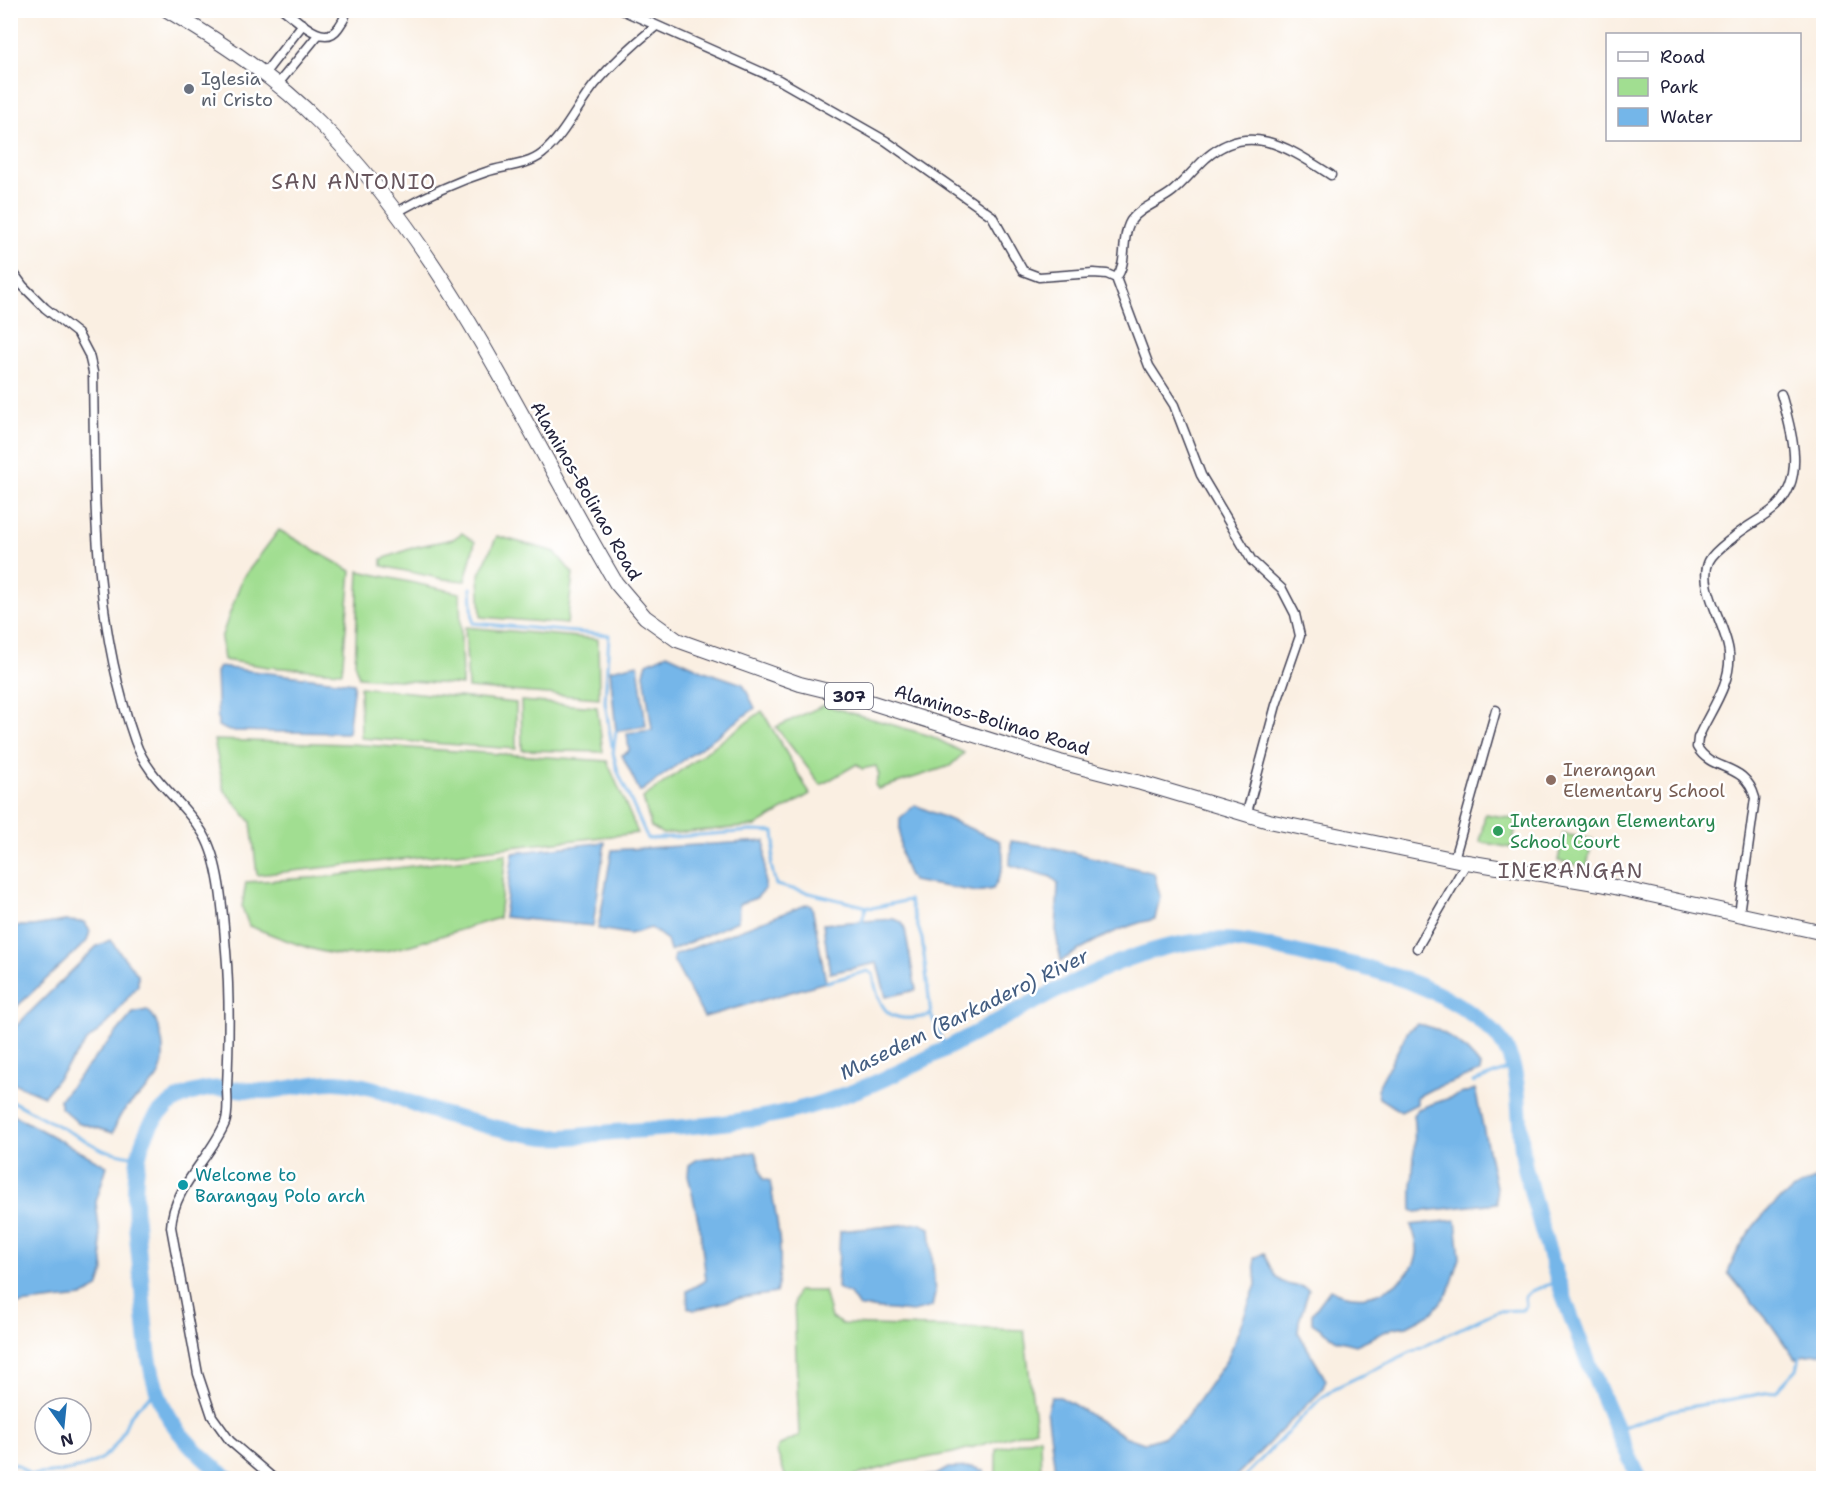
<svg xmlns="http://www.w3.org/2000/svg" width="1834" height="1489" font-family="'Shantell Sans',sans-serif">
	<rect width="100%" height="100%" fill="#fff"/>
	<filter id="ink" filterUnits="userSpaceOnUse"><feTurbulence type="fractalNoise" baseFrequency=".0167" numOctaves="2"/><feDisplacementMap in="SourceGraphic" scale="12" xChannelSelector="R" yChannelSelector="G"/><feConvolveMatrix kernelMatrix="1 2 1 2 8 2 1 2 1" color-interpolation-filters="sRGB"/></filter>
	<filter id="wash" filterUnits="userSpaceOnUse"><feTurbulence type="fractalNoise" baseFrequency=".008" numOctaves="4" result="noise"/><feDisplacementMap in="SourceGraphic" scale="24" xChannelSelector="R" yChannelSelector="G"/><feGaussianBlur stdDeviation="1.35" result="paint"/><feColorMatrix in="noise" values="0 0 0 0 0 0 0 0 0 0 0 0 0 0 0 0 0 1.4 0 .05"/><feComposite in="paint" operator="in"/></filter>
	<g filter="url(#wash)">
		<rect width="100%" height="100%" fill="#faefe2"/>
		<g fill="#a1de91" stroke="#628066" stroke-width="1.5">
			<path d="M279,530L351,571L342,672L268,667L224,660L221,638L242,579Z"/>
			<path d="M462,533L475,542L465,581L443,579L382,566V559L415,547L453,539Z"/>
			<path d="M497,536L555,552L573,574L567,624L481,617L479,575Z"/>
			<path d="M359,571L460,593L462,685L359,677L355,666Z"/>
			<path d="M465,627L598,639L599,698L468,688Z"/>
			<path d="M360,687L516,703V749L361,738Z"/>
			<path d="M521,701L597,707L603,752L522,750Z"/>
			<path d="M824,705L931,736L964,753L950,766L878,789L875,785L879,775L876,766L862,769L857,764L821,785L776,727Z"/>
			<path d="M762,711L810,794L756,826L663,834L651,827L643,798Z"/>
			<path d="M214,740L350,744L607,761L638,833L257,875L251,822L224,790Z"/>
			<path d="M1485,814L1517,819L1512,848L1480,842Z"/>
			<path d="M1563,834L1592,839L1587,867L1558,861Z"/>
			<path d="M506,854L499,918C455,930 392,956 347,955C318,955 277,936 249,926L242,907L246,882L325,877Z"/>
			<path d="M797,1291H824L831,1318L842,1324L1024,1330L1036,1429L953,1453L904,1462L846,1478H786L777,1452L778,1446L799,1436L794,1301Z"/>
			<path d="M1040,1437L1041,1478H996V1449Z"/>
		</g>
		<g fill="#74b6e9" stroke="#4b6c92" stroke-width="1.5">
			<path d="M667,654L704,671L743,684L755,708L640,792L622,755L629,751L627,733L652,730L644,673L647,663Z"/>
			<path d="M638,664L646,726L616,731L610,670Z"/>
			<path d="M219,667L354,683L348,733L229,731L218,726L216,672Z"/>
			<path d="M915,805L1000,841C1006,859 1003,873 993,889L977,892L912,881C899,861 899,841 900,818Z"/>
			<path d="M765,841V889L756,898L739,904L738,921L670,951L667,940L651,928L630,934L598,929L612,850Z"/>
			<path d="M1011,841L1051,847L1154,873L1160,896L1155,919C1121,926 1091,942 1061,961L1056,934L1058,883L1051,877L1010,865Z"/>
			<path d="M605,842L593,926L504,917L513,853Z"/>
			<path d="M808,904L812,907L826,982L704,1017L673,960L674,955Z"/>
			<path d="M893,919L902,922L905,929L916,990L886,997L877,963L830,973L823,924Z"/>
			<path d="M65,921L84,922L90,931L87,941L11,1012V926H33Z"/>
			<path d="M110,940L138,975V985L108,1023L86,1042L44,1096L11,1082V1031L97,946Z"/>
			<path d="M147,1010C163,1022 169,1062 156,1079C139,1102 123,1100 113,1133L77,1122L60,1107V1099L133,1013Z"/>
			<path d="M1417,1024C1442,1027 1466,1047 1481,1067L1480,1072L1432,1089L1417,1097V1104L1401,1112L1379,1098L1377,1089L1408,1031Z"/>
			<path d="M1475,1089L1496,1187L1497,1203L1416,1212L1412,1210C1410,1179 1418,1144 1413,1115L1418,1109Z"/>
			<path d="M10,1113L107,1166L96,1202L104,1271L98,1288L82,1297L11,1305Z"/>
			<path d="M756,1152L763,1179L770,1181C776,1217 786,1256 776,1293L741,1298L694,1310L688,1308L687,1291L706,1280L700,1229L688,1175L689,1165L698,1159Z"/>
			<path d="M1823,1176V1353L1800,1356L1795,1359L1770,1323L1728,1273C1744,1229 1778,1191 1823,1176Z"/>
			<path d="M1456,1220L1460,1258L1449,1292L1432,1313L1407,1326L1393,1328L1356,1345L1337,1340L1312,1323V1314L1330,1290C1342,1295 1354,1298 1367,1296C1388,1293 1419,1272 1417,1248C1417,1240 1413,1232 1411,1225Z"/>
			<path d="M919,1223L930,1228L935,1294L932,1307L913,1312L859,1307L850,1294L837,1288L840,1231Z"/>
			<path d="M1264,1253C1270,1266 1274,1282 1291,1285C1298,1287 1303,1285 1309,1290L1299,1321L1298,1332L1326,1380L1322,1390L1234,1478H1056L1047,1410L1051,1397H1060L1071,1403L1124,1436L1144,1443L1163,1437L1181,1425L1228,1358L1256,1285L1254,1258Z"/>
			<path d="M973,1467L984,1471L985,1478H906L936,1475L948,1468Z"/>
		</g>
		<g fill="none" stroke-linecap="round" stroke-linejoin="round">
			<g stroke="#74b6e9" stroke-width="3">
				<path d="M471,588L473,623L609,635L605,702L612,746"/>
				<path d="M616,731L613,753L618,772L648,839L752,831L774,832L775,843L771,865L776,885L872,908L909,900L922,939L931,1015L945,1047"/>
				<path d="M862,921L866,907"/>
				<path d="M826,982L868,971L873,974C879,1014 891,1025 931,1015"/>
				<path d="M1473,1082L1513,1067"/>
				<path d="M10,1100L103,1150L135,1157"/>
				<path d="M1617,1429L1673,1410L1776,1391L1797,1369L1800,1356"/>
				<path d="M10,1464L18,1465L30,1475C55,1473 88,1471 107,1454C119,1444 123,1431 129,1418C134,1408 148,1399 156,1391"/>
				<path d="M1243,1478L1320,1399L1335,1388L1497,1311L1522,1310L1526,1306L1525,1297L1531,1291L1559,1281"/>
			</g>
			<path stroke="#74b6e9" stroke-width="16" d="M228,1478C206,1462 179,1437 166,1412C144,1371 145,1311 140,1266C134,1204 120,1110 199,1091C222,1085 244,1091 267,1091C290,1090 313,1081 336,1082C378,1084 407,1104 445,1115C475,1123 515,1133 546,1137C568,1139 592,1134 614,1132C678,1128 746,1124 807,1107C891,1084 968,1035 1046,996C1099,969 1158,941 1219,940C1252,940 1288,951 1320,958C1377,968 1444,988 1488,1027C1529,1061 1514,1120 1525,1167C1551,1274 1592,1379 1639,1478"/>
		</g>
	</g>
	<g filter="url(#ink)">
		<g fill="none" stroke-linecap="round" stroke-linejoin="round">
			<defs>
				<g id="minor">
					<path d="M284,10C298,20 324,48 338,28C342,22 346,18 346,10"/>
					<path d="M622,10L779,80L886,141L992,216L1023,271L1039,277L1093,273L1107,274L1116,278L1149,366L1174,405L1201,475L1252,561L1282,589L1295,614L1300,636L1276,705L1246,816"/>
					<path d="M264,74L303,24"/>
					<path d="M277,85L318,35"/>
					<path d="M397,212C425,196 455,182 486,172C503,166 527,166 542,154C565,135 577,106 595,84C613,63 634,44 655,27"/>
					<path d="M10,268L23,286L45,308L78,334L89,355L93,372C95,499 92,619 135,741C149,781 184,801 204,835C221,865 223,917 226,951C230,996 229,1042 227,1087C227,1098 229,1113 225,1123C210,1159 173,1187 171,1227L198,1374L212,1416L230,1441L273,1478"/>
					<path d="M1116,278C1128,263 1121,241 1129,224C1136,209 1160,202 1173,191C1185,181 1194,169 1206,158C1250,120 1290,149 1331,175"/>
					<path d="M1454,859L1496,710"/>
					<path d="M1739,914L1755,798C1745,761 1712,773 1697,747L1698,738C1709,712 1732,684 1729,653C1727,626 1697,586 1709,561C1714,551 1727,543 1735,536C1748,525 1764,518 1776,507C1807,477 1791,429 1781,394"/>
					<path d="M1417,948L1467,862"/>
				</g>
				<path id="primary" d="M167,10C221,42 276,78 320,123C450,255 523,426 616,583L645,617L677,640L800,684L857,698L1060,762L1141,783L1269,821L1467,862L1601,884L1824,933"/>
			</defs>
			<use href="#minor" stroke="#424154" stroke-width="11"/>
			<use href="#primary" stroke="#424154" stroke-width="16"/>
			<use href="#minor" stroke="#fff" stroke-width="8"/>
			<use href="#primary" stroke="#fff" stroke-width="14"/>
		</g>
	</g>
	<circle fill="#6b7280" stroke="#fff" stroke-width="2" cx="189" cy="89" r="6"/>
	<circle fill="#8d6e63" stroke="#fff" stroke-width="2" cx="1551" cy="780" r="6"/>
	<circle fill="#2e9e5b" stroke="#fff" stroke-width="2" cx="1498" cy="831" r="6"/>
	<circle fill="#0f9aa8" stroke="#fff" stroke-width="2" cx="183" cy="1185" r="6"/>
	<g text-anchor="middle" stroke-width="5" stroke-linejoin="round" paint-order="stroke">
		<rect fill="#fff" stroke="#646476" stroke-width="1.5" x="825" y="683" width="48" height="26" rx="4.5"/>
		<g font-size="16" font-weight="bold" fill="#22223b">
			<text x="849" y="702">307</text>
		</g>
		<g font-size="18" fill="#5b616d" stroke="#fff" text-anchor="start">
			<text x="201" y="85">Iglesia<tspan x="201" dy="21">ni Cristo</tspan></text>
		</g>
		<g font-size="18" fill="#22223b" stroke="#fff">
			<text transform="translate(586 491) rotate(60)" y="6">Alaminos-Bolinao Road</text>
			<text transform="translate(992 720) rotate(17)" y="6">Alaminos-Bolinao Road</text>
		</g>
		<g font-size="18" fill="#785e54" stroke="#fff" text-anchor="start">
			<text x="1563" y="776">Inerangan<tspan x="1563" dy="21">Elementary School</tspan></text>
		</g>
		<g font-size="18" fill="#27864d" stroke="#fff" text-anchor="start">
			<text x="1510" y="827">Interangan Elementary<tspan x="1510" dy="21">School Court</tspan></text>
		</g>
		<g font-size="18" fill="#0d838f" stroke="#fff" text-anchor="start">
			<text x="195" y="1181">Welcome to<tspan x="195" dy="21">Barangay Polo arch</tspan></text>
		</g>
		<g font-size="20" font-style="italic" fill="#435d81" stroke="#fff">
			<text transform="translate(964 1014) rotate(-26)" y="7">Masedem (Barkadero) River</text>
		</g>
		<g font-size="21" letter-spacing="1.5" fill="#67565d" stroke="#fff">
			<text x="354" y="189">SAN ANTONIO</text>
			<text x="1571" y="878">INERANGAN</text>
		</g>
	</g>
	<rect width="1834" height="1489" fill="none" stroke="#fff" stroke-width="36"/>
	<rect x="1606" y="33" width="195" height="108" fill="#ffffff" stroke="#a7a7b1" stroke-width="1.5"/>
	<rect x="1618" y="52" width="30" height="9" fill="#ffffff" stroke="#a7a7b1" stroke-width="1.5"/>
	<text x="1660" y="63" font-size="18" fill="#22223b">Road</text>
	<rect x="1618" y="78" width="30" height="18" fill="#a1de91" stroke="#a7a7b1" stroke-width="1.5"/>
	<text x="1660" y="93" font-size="18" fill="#22223b">Park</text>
	<rect x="1618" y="108" width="30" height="18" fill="#74b6e9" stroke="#a7a7b1" stroke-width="1.5"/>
	<text x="1660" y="123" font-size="18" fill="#22223b">Water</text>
	<g transform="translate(63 1426) rotate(165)"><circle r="28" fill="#ffffff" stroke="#a7a7b1" stroke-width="1.5"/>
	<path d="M0-4.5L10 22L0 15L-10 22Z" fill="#1f6fb2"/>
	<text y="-9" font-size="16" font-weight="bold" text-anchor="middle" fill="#22223b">N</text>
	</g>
</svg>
